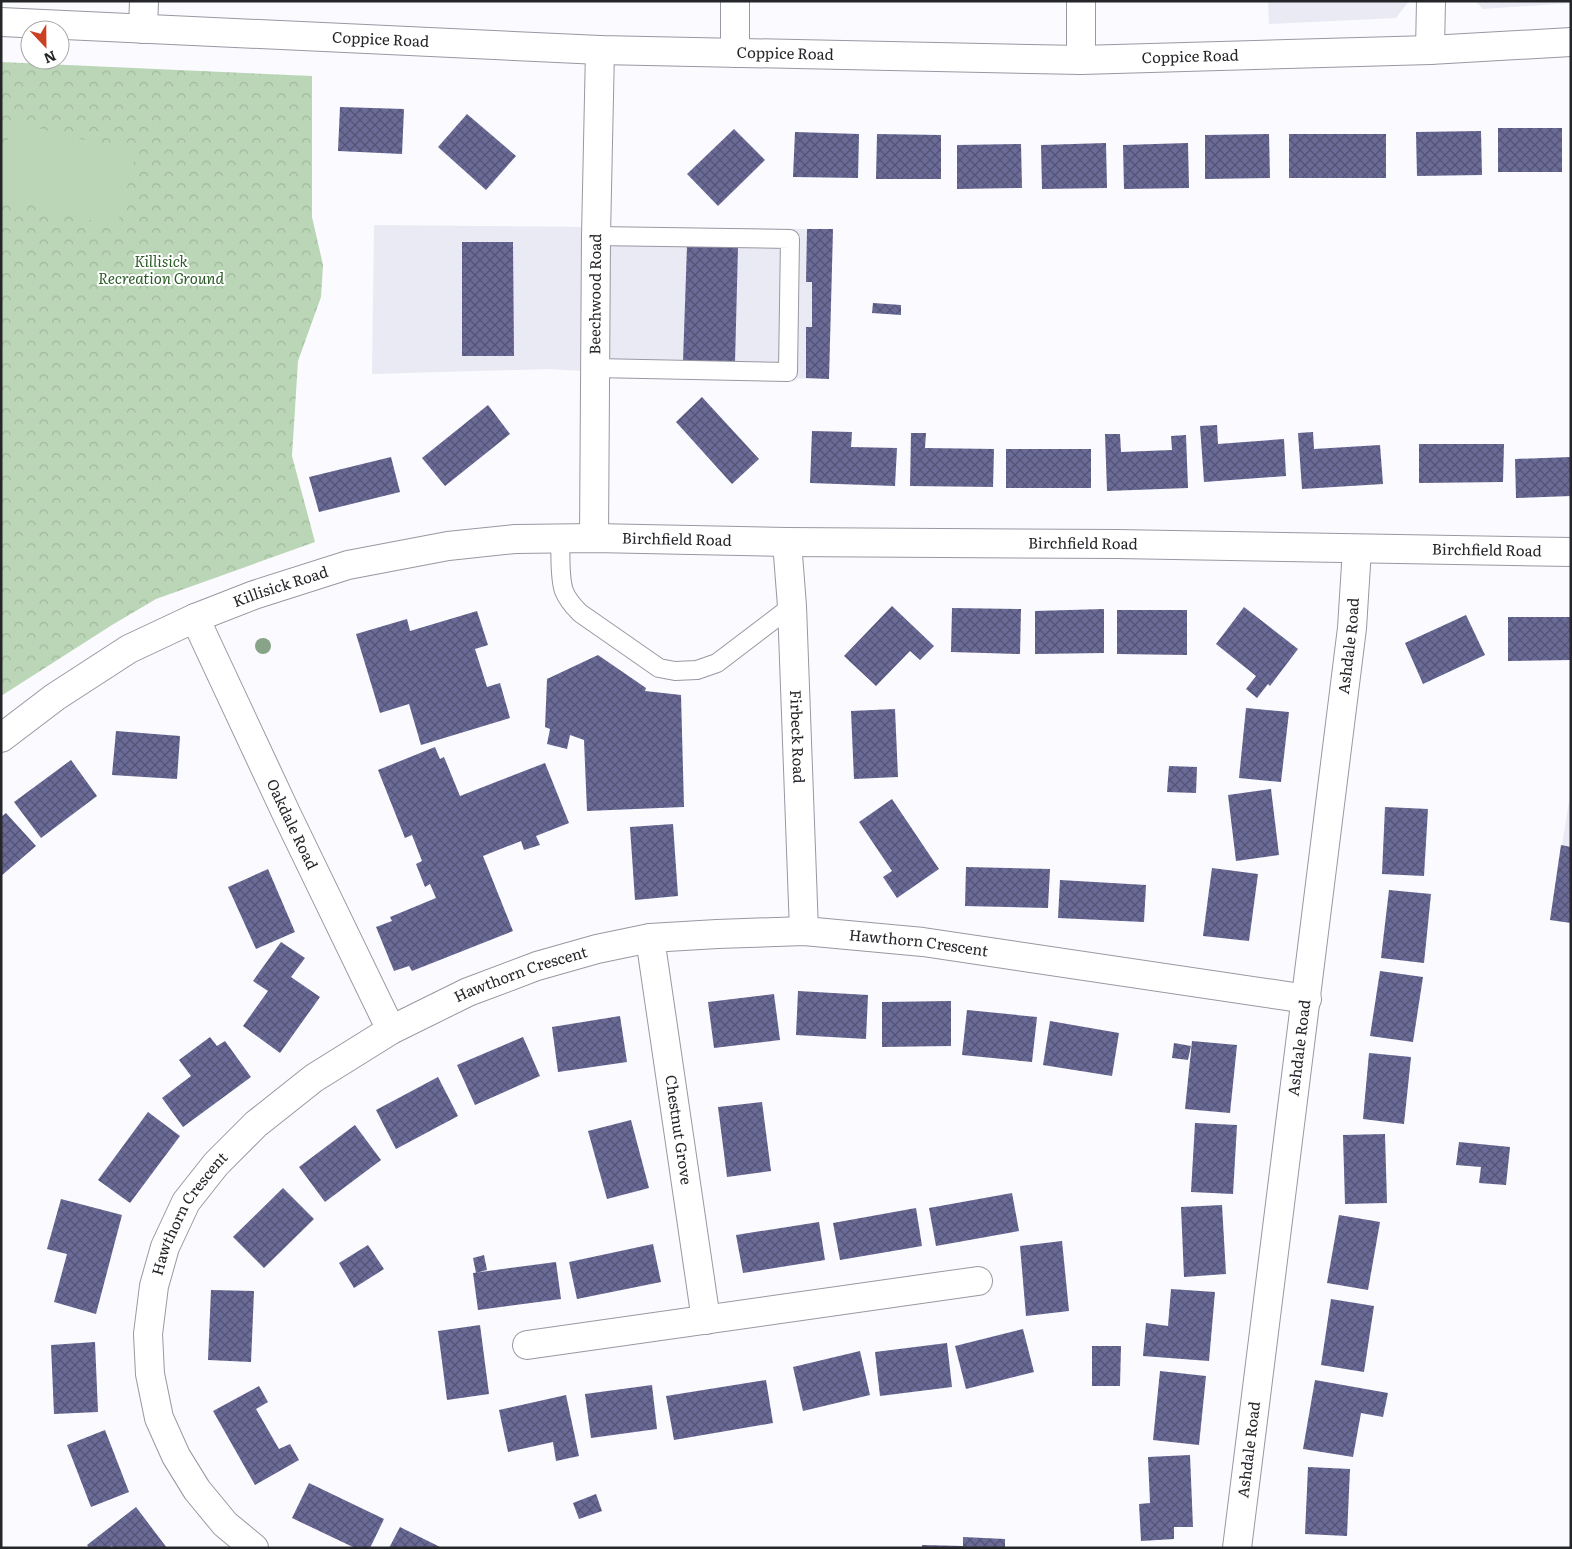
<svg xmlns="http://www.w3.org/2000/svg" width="1572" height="1549" font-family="Literata,serif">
	<defs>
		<pattern id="park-crowns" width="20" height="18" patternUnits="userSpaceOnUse" patternTransform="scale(1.25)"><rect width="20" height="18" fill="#bad6b6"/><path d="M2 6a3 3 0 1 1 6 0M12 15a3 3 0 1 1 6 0" fill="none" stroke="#a0b89c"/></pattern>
		<pattern id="building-cross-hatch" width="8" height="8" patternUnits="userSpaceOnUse" patternTransform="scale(1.25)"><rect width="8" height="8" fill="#6b6b98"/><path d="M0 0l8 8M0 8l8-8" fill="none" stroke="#535375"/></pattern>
	</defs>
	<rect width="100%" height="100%" fill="#fafaff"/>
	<g fill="#e9eaf4">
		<path d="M1268,1H1409L1396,18L1269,24Z"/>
		<path d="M1475,1H1571V3L1483,9Z"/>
		<path d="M374,225L833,229L829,379L663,376L550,369L372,374Z"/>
		<path d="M1571,789V923L1550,920Z"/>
	</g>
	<path fill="url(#park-crowns)" d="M1,62L312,76V217L323,265L321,297L298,361L292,456L315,542L156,599L112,625L1,696Z"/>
	<path fill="#bad6b6" d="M13,122L136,153L117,227L1,197V165Z"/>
	<g fill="url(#building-cross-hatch)">
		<path d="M340,107L404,109L402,154L338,151Z"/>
		<path d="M467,114L516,156L486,190L438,147Z"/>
		<rect x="1498" y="128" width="64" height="44"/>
		<path d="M734,129L765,160L718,206L687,174Z"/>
		<path d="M1481,131L1482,175L1417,176L1416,132Z"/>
		<path d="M795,132L859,134L858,178L793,177Z"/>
		<path d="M877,134L941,135V179H876Z"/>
		<path d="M1269,134L1270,178L1205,179V135Z"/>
		<rect x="1289" y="134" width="97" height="44"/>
		<path d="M1106,143L1107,188L1042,189L1041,145Z"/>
		<path d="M1188,143L1189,188L1124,189L1123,145Z"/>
		<path d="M1021,144L1022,188L957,189V145Z"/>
		<path d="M807,229H833L829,379L806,378V327H812V282H806Z"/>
		<path d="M462,242H513L514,356H462Z"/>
		<path d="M687,246L738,247L735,363L683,362Z"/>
		<path d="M873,303L901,305V315L872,313Z"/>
		<path d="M702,397L759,459L732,484L676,422Z"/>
		<path d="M488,405L510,434L445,486L422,458Z"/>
		<path d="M1217,425L1218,444L1284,439L1286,476L1204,482L1200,426Z"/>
		<path d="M812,431L852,432L851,447L897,448L895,486L810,483Z"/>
		<path d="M1313,432L1314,449L1380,445L1383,484L1302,489L1298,433Z"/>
		<path d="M911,433H926L925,448L994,449L993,487L910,486Z"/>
		<path d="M1105,434H1120L1121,452L1172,450L1171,436L1186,435L1188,488L1107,491Z"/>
		<path d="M1419,444H1504L1503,482L1419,483Z"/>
		<rect x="1006" y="449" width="85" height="39"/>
		<path d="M391,457L400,492L319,512L309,477Z"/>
		<path d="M1571,457V496L1516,498L1515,459Z"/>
		<path d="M892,606L934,646L920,660L910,651L876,686L844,656Z"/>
		<path d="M1244,607L1298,649L1270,686L1268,684L1257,698L1246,689L1256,676L1216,644Z"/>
		<path d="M952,608L1021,609L1020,654L951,652Z"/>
		<path d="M1104,609V653L1035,654V611Z"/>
		<path d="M1117,610H1187V655L1117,654Z"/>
		<path d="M477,611L488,645L475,649L487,687L500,683L510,718L421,745L409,704L380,713L356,634L407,619L410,631Z"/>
		<path d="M1466,615L1485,655L1423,684L1405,643Z"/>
		<path d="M1508,617H1571V660L1508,661Z"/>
		<path d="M598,655L646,688L645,691L681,695L684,807L587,811L584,740L570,735L567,749L547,744L550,729L545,727L547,679Z"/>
		<path d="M1246,708L1289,712L1281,782L1239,778Z"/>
		<path d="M895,709L898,777L854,779L851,711Z"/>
		<path d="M116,731L180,736L177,779L112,775Z"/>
		<path d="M435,747L440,759L444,757L460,796L545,763L569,823L536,836L540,845L524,850L521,841L483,856L513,931L412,971L409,966L394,971L376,927L392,921L390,917L436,898L430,884L425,887L416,864L422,861L412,835L405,838L378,770Z"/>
		<path d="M71,760L97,796L41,838L14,802Z"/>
		<path d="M1169,766L1197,767L1196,793L1167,792Z"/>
		<path d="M1271,789L1279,855L1236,861L1228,795Z"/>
		<path d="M892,799L939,869L897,898L883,877L892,871L859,822Z"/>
		<path d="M1385,807L1428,809L1424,876L1382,874Z"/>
		<path d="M6,813L36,846L1,876V817Z"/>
		<path d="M673,824L678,896L635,900L630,827Z"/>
		<path d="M1561,845L1571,847V923L1550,920Z"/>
		<path d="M966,867L1050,869L1048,908L965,906Z"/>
		<path d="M1212,868L1258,874L1249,941L1203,936Z"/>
		<path d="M268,869L295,932L256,949L228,887Z"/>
		<path d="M1060,880L1146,885L1144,922L1058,918Z"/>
		<path d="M1389,890L1431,894L1424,963L1381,958Z"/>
		<path d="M281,942L305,958L291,977L320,997L280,1053L243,1026L268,991L253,981Z"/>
		<path d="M1380,971L1423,977L1413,1042L1370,1036Z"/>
		<path d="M798,991L868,995L866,1039L796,1035Z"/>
		<path d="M774,994L780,1040L714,1048L708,1002Z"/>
		<path d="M951,1001V1046L882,1047V1002Z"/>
		<path d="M967,1010L1037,1017L1032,1062L962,1055Z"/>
		<path d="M620,1016L627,1062L558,1072L552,1027Z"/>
		<path d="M1050,1021L1119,1033L1112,1076L1043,1065Z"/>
		<path d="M210,1037L217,1046L225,1041L251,1077L183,1127L162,1098L191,1076L179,1060Z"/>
		<path d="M523,1037L540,1076L475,1105L457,1065Z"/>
		<path d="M1192,1041L1237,1045L1230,1113L1185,1109Z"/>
		<path d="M1174,1043L1191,1046L1188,1060L1172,1058Z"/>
		<path d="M1369,1053L1411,1057L1404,1124L1363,1119Z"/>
		<path d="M438,1077L458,1116L396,1149L376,1110Z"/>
		<path d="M762,1102L771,1171L727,1177L718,1107Z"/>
		<path d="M148,1112L180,1136L130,1203L98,1180Z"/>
		<path d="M631,1120L649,1188L607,1199L588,1131Z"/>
		<path d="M1195,1123L1237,1125L1233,1194L1191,1192Z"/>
		<path d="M355,1125L381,1160L325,1202L299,1167Z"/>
		<path d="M1385,1134L1387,1203L1345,1204L1343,1135Z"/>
		<path d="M1459,1142L1510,1147L1506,1185L1479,1183L1481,1167L1456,1165Z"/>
		<path d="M283,1188L314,1219L264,1268L233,1237Z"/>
		<path d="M1012,1193L1019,1231L936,1246L929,1208Z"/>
		<path d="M61,1199L122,1215L96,1314L54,1302L67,1254L47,1249Z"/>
		<path d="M1222,1205L1226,1274L1184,1277L1181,1207Z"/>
		<path d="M916,1208L922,1246L840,1260L833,1223Z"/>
		<path d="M1339,1215L1380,1222L1368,1290L1327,1283Z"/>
		<path d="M819,1222L825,1260L743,1273L736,1235Z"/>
		<path d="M1062,1241L1069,1311L1026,1316L1020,1246Z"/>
		<path d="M653,1244L661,1282L577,1299L569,1262Z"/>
		<path d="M368,1245L384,1269L354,1288L339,1263Z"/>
		<path d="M484,1255L487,1270L476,1273L473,1258Z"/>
		<path d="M556,1262L561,1299L478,1310L473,1273Z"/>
		<path d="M1171,1289L1215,1292L1209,1361L1143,1356L1146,1323L1168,1326Z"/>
		<path d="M211,1290L254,1291L251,1362L208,1360Z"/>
		<path d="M1331,1299L1374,1306L1364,1372L1321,1365Z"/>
		<path d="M480,1325L489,1394L447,1400L438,1331Z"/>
		<path d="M1023,1329L1034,1372L966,1389L955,1346Z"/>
		<path d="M95,1342L98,1412L54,1414L51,1345Z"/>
		<path d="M947,1343L952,1387L880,1396L875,1352Z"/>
		<path d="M1092,1346H1121L1120,1386H1092Z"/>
		<path d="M860,1351L870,1395L803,1411L793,1367Z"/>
		<path d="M1160,1371L1206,1376L1199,1445L1153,1440Z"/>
		<path d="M766,1380L773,1423L674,1440L666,1396Z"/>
		<path d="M1315,1380L1388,1393L1383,1417L1361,1413L1353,1457L1303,1449Z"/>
		<path d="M652,1385L657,1429L591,1438L585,1394Z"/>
		<path d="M259,1386L268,1402L256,1409L279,1449L290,1444L299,1460L255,1485L213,1411Z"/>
		<path d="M566,1395L579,1456L556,1461L553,1442L508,1452L499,1410Z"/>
		<path d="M105,1430L129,1492L91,1507L67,1445Z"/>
		<path d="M1190,1455L1193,1527H1174V1539L1141,1541L1139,1504L1150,1503L1148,1457Z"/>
		<path d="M1308,1467L1350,1469L1347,1536L1305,1534Z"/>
		<path d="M309,1483L384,1519L370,1548H355L292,1518Z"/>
		<path d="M596,1494L602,1511L579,1519L573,1503Z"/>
		<path d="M136,1507L167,1548H113L112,1546L109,1548H89L87,1545Z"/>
		<path d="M400,1527L442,1548H389Z"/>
		<path d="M963,1537L1005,1539V1548H922V1545L963,1546Z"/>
	</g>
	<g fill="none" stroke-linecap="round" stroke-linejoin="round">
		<defs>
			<g id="lane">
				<path d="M595,368L788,372L790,239L596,236"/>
				<path d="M560,538C561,554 559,577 564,591C567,599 574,607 580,613L659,668L675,671L697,670L717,663L792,606"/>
			</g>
			<g id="street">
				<path d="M143,29L144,1"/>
				<path d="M1430,50L1431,1"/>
				<path d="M735,53V1"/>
				<path d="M1081,60V1"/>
				<path id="s1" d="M594,538L596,236L600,50"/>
				<path id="s2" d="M787,542L792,606L804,931"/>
				<path id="s3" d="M195,618L287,815L391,1030"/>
				<path id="s4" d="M1,738L55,697L129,649L195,618L254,595L348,565L448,546L515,539L594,538L787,542L1117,544L1571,552"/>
				<path id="s5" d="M650,938L706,1320"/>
				<path d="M527,1345L978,1281"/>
				<path id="s6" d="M254,1548L225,1524L197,1490L176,1456L159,1418L150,1374L148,1334L154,1286L165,1247L186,1202L216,1164L256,1124L314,1078L391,1030L468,992L537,966L597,949L650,938L717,934L804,931L923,942L1307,999"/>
				<path id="s7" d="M1237,1548L1352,628L1357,549"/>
			</g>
			<g id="secondary">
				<path id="s8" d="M1,22L600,50L1081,60L1430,50L1571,42"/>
			</g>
		</defs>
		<use href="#lane" stroke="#9898a2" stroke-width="20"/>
		<use href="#street" stroke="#9898a2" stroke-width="30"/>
		<use href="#secondary" stroke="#9898a2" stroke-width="30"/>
		<use href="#lane" stroke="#fff" stroke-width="18"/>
		<use href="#street" stroke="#fff" stroke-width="28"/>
		<use href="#secondary" stroke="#fff" stroke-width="28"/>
	</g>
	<circle fill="#88a387" cx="263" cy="646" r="8"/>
	<g text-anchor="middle" stroke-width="4" stroke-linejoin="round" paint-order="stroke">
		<g font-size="15" fill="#252629" stroke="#fff">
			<text dy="5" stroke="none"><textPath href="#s8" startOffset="380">Coppice Road</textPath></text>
			<text dy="5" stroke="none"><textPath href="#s8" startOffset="785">Coppice Road</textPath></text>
			<text dy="5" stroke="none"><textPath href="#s8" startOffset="1190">Coppice Road</textPath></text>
			<text dy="5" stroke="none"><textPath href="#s1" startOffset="244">Beechwood Road</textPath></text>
			<text dy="5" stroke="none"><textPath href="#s4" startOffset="722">Birchfield Road</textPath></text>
			<text dy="5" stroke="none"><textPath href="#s4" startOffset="1128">Birchfield Road</textPath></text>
			<text dy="5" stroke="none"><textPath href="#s4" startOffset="1532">Birchfield Road</textPath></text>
			<text dy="5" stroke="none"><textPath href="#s4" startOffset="320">Killisick Road</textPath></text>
			<text dy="5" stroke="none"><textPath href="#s7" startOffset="909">Ashdale Road</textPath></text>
			<text dy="5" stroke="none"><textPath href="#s2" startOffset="195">Firbeck Road</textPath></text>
			<text dy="5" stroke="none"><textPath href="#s3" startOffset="228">Oakdale Road</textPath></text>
			<text dy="5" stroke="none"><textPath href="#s6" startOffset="1202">Hawthorn Crescent</textPath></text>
			<text dy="5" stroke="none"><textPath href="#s6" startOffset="798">Hawthorn Crescent</textPath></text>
			<text dy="5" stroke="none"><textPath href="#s7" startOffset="504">Ashdale Road</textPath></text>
			<text dy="5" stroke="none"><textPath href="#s5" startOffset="194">Chestnut Grove</textPath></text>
			<text dy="5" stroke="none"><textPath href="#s6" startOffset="378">Hawthorn Crescent</textPath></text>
			<text dy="5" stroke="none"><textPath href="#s7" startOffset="99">Ashdale Road</textPath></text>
		</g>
		<g font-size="15" font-style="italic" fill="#2a5c25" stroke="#fff">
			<text x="161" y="267">Killisick<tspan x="161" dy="17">Recreation Ground</tspan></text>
		</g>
	</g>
	<rect width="1572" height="1549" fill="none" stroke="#252629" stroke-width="5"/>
	<g transform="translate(45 45) rotate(158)"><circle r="24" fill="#ffffff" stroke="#a8a8a9"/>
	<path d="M0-4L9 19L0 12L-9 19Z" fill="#cb4023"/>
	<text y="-8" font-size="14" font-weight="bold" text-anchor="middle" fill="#252629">N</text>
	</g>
</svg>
